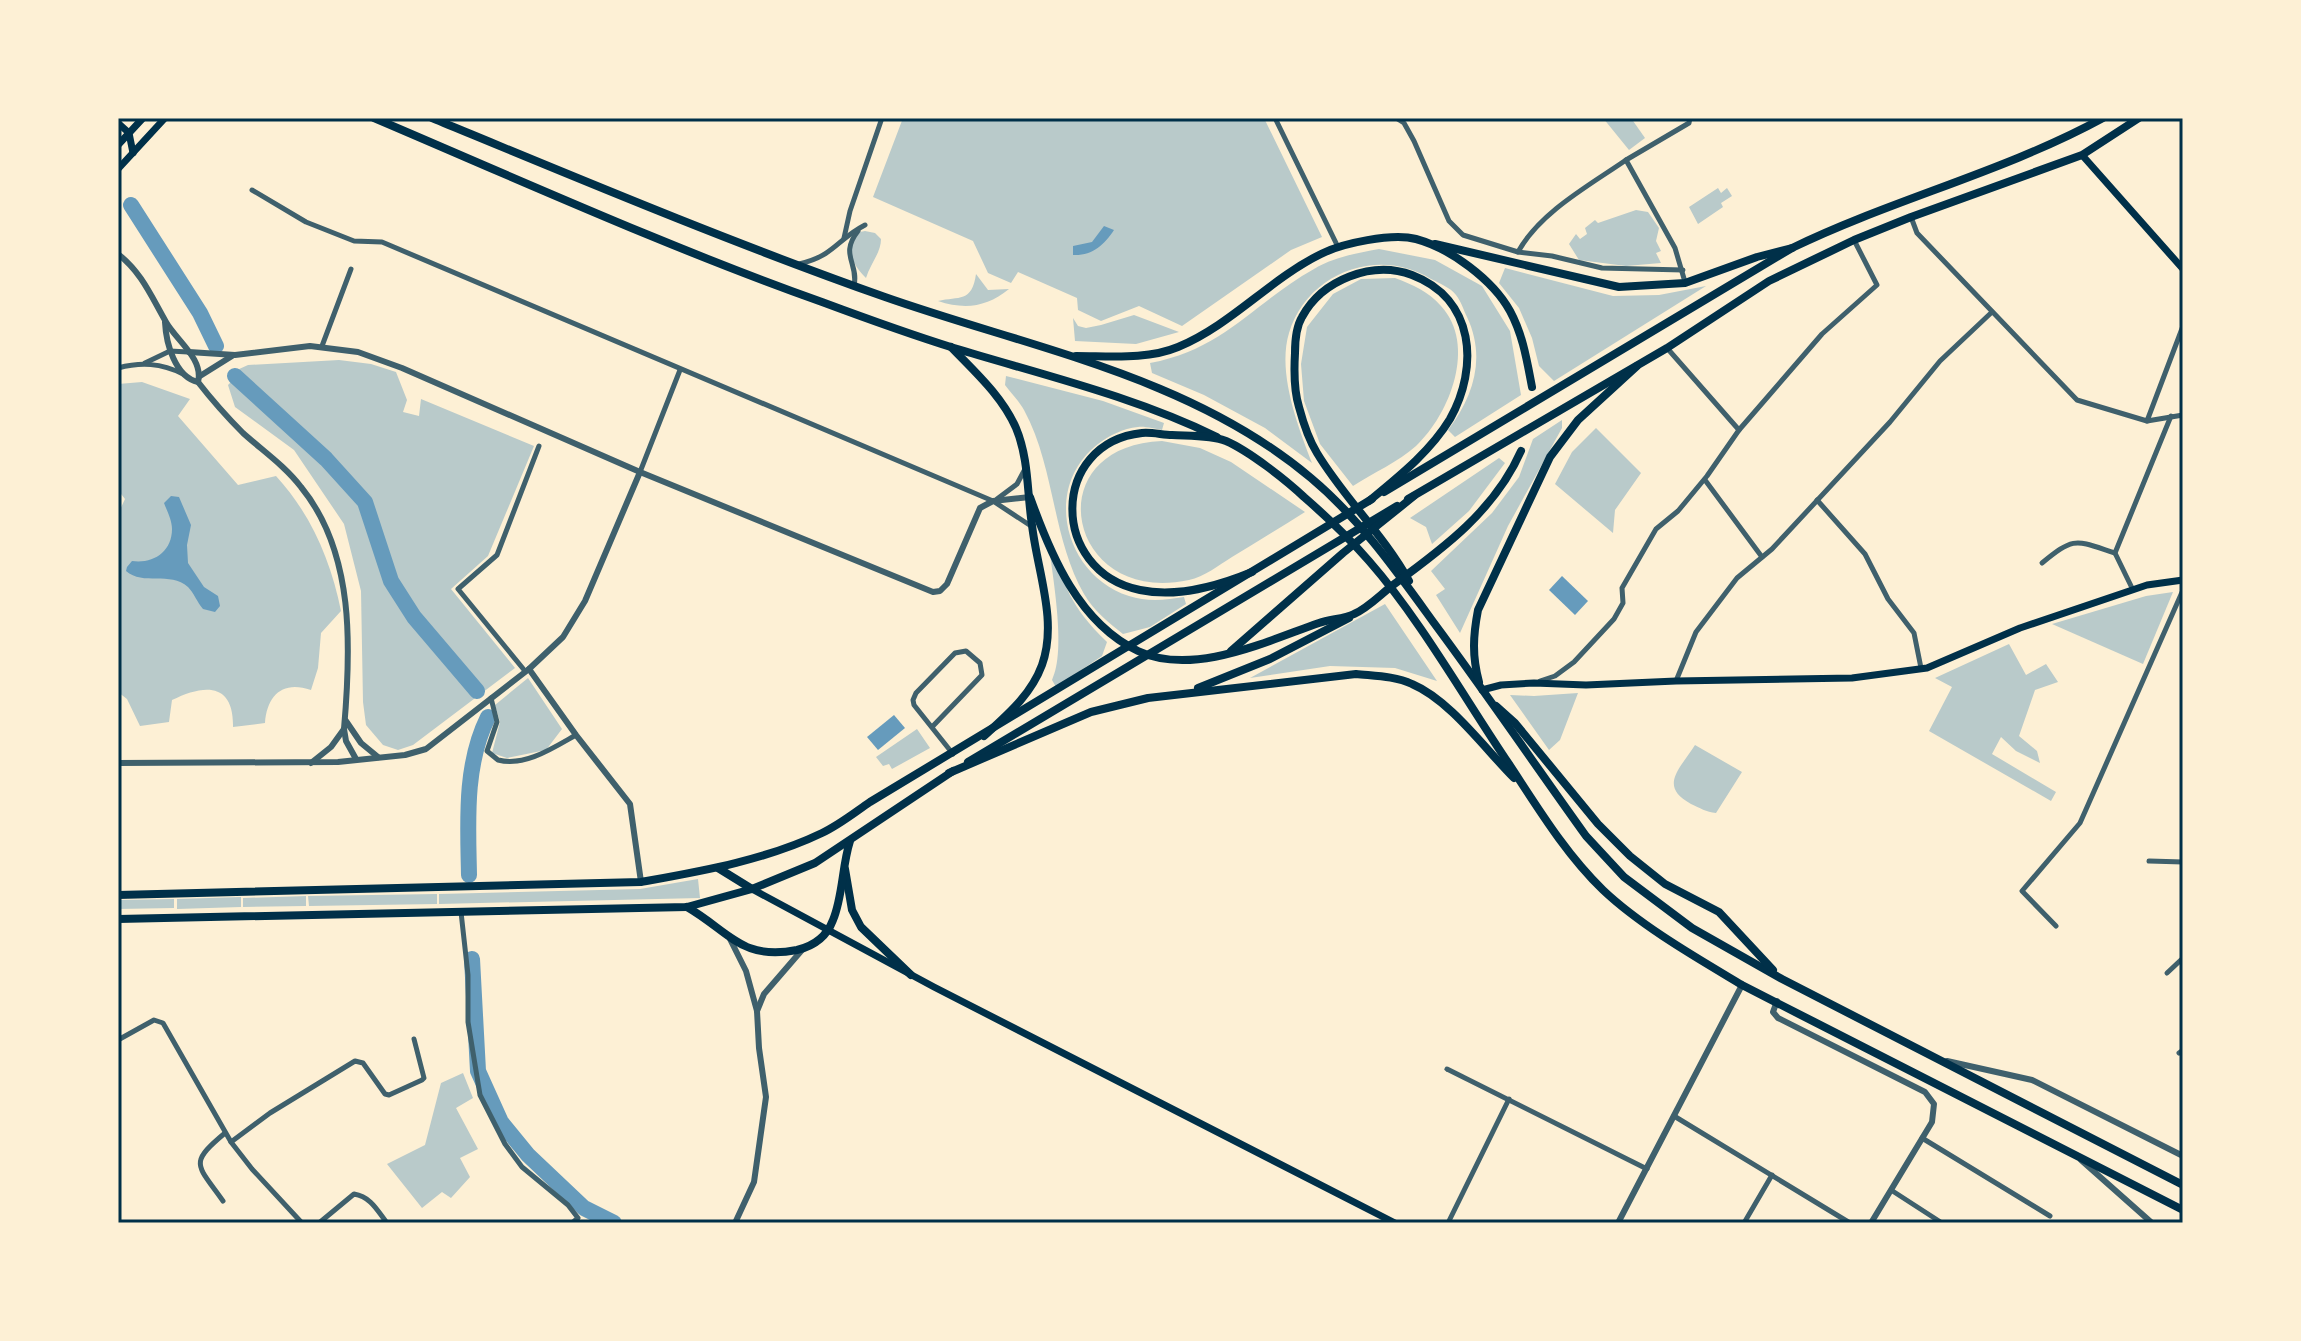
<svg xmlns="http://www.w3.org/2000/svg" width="2301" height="1341" font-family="Signika,sans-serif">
	<rect width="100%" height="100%" fill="#fdf0d5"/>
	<g fill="#b9caca">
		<path d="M903,118H1264L1322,237L1291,250L1182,326L1139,306L1101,321L1078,310L1077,298L1018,272L1011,283L988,273L973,241L873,197Z"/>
		<path d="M1603,118H1631L1645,138L1629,150Z"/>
		<path d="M1718,188L1721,193L1727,188L1732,196L1721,203L1723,207L1698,224L1689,207Z"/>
		<path d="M1636,210L1648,212L1659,228L1656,241L1661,251L1656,253L1661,263L1626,266L1579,260L1569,244L1576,234L1580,239L1587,234L1585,228L1595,220L1598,223Z"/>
		<path d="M865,231L875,233L881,239C881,253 870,264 866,278C851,263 845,249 860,232Z"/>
		<path d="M1379,249L1435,260L1482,286L1510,331L1521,395L1455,437L1448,430C1474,396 1486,357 1467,317C1464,311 1461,301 1456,295C1451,288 1439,283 1431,279C1378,246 1307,273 1289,333C1277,373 1298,426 1312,463L1265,428L1204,395L1152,373L1150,363C1225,349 1253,303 1314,269C1334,257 1357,253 1379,249Z"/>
		<path d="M1505,268L1613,296L1659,295L1706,286L1554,381L1539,366L1532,338L1519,308L1499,283Z"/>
		<path d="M976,274L988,290L1009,289C987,307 965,310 938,301C959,296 972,303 976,274Z"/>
		<path d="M1395,278C1413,285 1428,291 1441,306C1477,345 1450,414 1416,446C1398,462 1373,473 1353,486L1320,444L1304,401L1301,364L1307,327L1333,294L1361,279Z"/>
		<path d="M1134,315L1179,332L1136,344L1075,341L1073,318L1078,326L1086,328L1101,325Z"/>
		<path d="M339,360L371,364L396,372L407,400L403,412L419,416L421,399L534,446L488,556L451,589L515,668L413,745L398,750L383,745L366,725L363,702L361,591L344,524L294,450L235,407L228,385L232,381L325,466L355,500L364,491L324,448L244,380L237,370L248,365Z"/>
		<path d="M1006,376L1103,401L1164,423L1162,430C1155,429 1145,426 1138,427C1123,428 1109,436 1098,444C1042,487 1064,575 1129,596C1147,602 1166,600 1184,597L1186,604L1150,627L1123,634C1109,623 1094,611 1084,594C1052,538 1055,467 1024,410C1019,401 1011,393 1005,385Z"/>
		<path d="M142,382L190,399L178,416L238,485L276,476C311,514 331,561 341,611L321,633L318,668L311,690C283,680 267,695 265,723L233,727C234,682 204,684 172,700L169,722L140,726L127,699L118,692V514L125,499L118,490V384Z"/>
		<path d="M1562,420V428L1508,526L1460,633L1436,595L1445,589L1431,571L1492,513L1519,477L1533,439Z"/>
		<path d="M1596,428L1641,473L1615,510L1613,533L1555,484L1572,452Z"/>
		<path d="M1162,441L1200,448L1231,462L1305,512C1281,527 1257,542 1232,557C1219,565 1204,577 1189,580C1067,607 1035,446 1162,441Z"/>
		<path d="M1499,458L1505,463L1469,511L1432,544L1426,527L1410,518Z"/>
		<path d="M1048,538C1065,586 1069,605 1107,642L1102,656L1056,687L1052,680C1067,650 1052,574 1048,538Z"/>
		<path d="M2173,592L2143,664L2052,624L2146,596Z"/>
		<path d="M1385,604L1437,681L1395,668L1330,666L1250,678Z"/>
		<path d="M2009,644L2026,675L2046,664L2058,682L2035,690L2019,736L2037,751L2040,763L2016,751L2001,737L1992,754L2056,792L2051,801L1929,731L1952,687L1935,678Z"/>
		<path d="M528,678L562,729L546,750L507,758L492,753L500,722L495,705Z"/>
		<path d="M1578,693L1560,740L1549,750L1510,695L1534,696Z"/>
		<path d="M917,729L930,748L892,769L889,764L883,766L876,757Z"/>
		<path d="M1695,745L1742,772L1716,813C1706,812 1700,808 1691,804C1658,786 1680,769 1695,745Z"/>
		<path d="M698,879L700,898L439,904V894L640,889Z"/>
		<path d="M437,894V904L309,906L308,896Z"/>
		<path d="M306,896V906L243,907V898Z"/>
		<path d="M241,897V907L177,909V899Z"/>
		<path d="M174,899V908L118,909V900Z"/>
		<path d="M463,1073L473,1098L456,1108L478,1149L460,1158L470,1177L451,1198L442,1192L422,1208L387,1164L425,1145L441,1083Z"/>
	</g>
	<g fill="#669bbc">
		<path d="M1104,226L1114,230C1104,245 1092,256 1073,255V246L1092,242Z"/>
		<path d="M171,496L179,497L191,525L187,545L188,563L204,587L218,596L220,606L215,612L203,609C197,602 194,593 188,587C170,571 143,586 126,571L127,567L132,561C153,564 172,552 172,529C172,520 167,511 164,503Z"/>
		<path d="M1562,576L1588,601L1575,615L1549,590Z"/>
		<path d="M894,715L905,728L878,750L867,737Z"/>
	</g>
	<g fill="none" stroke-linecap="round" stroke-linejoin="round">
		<g stroke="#669bbc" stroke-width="16">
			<path d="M131,205L200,313L216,346"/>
			<path d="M235,376L326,459L365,502L391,581L414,617L477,691"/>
			<path d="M469,875C468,823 464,765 488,717"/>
			<path d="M472,959L478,1071L501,1122L528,1155L584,1208L614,1223"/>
		</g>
		<g stroke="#3f606c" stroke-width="5">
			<path d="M1275,118L1338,247"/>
			<path d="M1396,118L1404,123L1414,141L1449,221L1463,235L1518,252L1552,256L1602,268L1683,270"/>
			<path d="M252,190L306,222L354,241L382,242L993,501L1031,526"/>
			<path d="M1911,217L1917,233L2077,400L2147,421L2183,326"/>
			<path d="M844,238L850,211L882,118"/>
			<path d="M1518,252C1540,212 1590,185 1626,160"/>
			<path d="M799,264C834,256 836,240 865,225"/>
			<path d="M1685,282L1675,248L1626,160L1689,123L1690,118"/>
			<path d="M854,286C859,263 839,255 858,231"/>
			<path d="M322,346L351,269"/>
			<path d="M145,363L170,351L188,352"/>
			<path d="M118,368C141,362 161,363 183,374"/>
			<path d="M2147,421L2183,415"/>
			<path d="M1739,430L1822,334L1877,285L1854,240"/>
			<path d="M640,472L680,370"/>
			<path d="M1705,480L1762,557"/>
			<path d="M997,499L1017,484L1025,469"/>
			<path d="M1817,500L1865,554L1888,599L1914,633L1921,668"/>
			<path d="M2042,563C2075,536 2075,540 2115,553"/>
			<path d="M2133,590L2115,553L2171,416"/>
			<path d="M525,671L458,589L497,555L539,446"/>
			<path d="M1540,681L1555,676L1574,662L1614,619L1623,603L1622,588L1656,529L1678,511L1707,476L1739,430L1667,348"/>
			<path d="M1676,681L1696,632L1737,578L1772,549L1890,422L1940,361L1992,312"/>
			<path d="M491,698L497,722L487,751L498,760C525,767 553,748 576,735"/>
			<path d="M932,727L982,675L980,663L966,651L955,653L916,693L913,700L914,705L953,754"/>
			<path d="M2149,861L2183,862"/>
			<path d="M461,912L468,975V1022L480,1095L505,1144L522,1167L568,1205L578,1218L572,1223"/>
			<path d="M2056,926L2022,891L2080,823L2183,590"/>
			<path d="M2167,973L2183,958"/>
			<path d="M118,1040L154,1020L163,1023L231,1142L252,1169L302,1223"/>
			<path d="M2179,1053L2183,1050"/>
			<path d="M1447,1069L1647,1169"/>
			<path d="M1674,1116L1850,1223"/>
			<path d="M1922,1138L2050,1216"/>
			<path d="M231,1142L270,1113L355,1061L363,1063L385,1094L389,1095L422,1080L424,1078L414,1039"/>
			<path d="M1891,1190L1942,1223"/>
			<path d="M223,1201C197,1164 188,1164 225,1133"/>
			<path d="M319,1223L354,1194C371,1197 377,1210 387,1223"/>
			<path d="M1448,1223L1509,1099"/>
			<path d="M1744,1223L1772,1175"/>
		</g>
		<g stroke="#3f606c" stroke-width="6">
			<path d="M118,254C142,273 151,296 166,322C176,340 204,359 198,382"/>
			<path d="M165,322C166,343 175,377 198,382C212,400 227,417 243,433C263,451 285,466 301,487C355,553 351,649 344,729L346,741L356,759"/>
			<path d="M189,352L235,355L310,346L358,352L402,368L640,472L933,592L940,591L947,584L980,508L993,501L1030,497"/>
			<path d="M200,376L232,356"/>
			<path d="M529,669L576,735L630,804L641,882"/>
			<path d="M346,721L361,743L378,757"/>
			<path d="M118,763L338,762L405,755L426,749L529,669L563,637L585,601L640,472"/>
			<path d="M311,763L331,747L344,729"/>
			<path d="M730,939L746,971L757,1011L759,1048L766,1097L754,1182L735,1223"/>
			<path d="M1777,1001L1773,1012L1778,1018L1925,1092L1934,1104L1932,1122L1871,1223"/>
			<path d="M757,1011L764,994L802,950"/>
			<path d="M1947,1061L2032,1080L2183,1156"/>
			<path d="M2081,1160L2152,1223"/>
			<path d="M1618,1223L1742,985"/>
		</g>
		<g stroke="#003049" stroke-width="7">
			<path d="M118,123L129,133L133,153"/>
			<path d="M118,145L143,118"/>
			<path d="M2082,155L2183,269"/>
			<path d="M118,169L165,118"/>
			<path d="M1482,690L1501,685L1534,683L1586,685L1676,681L1852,678L1927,668L2020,628L2147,585L2183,580"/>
			<path d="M752,889L934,987L1395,1223"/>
		</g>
		<g stroke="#003049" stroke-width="8">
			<path d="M1384,492L1792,248C1893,199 2004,172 2103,118"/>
			<path d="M1408,499L1667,348L1769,281L1854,240L1911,217L2082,155L2139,118"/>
			<path d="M968,762L1397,506"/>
			<path d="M718,868L752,889"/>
			<path d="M845,869L852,910L861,927L911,975"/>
			<path d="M118,895L641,882C702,871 766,860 822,833C839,825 854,813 870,802L1372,499"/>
			<path d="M687,907C730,932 742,961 797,950C814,946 827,936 833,920C843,896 842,866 850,841"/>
			<path d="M118,919L687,907L752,889L815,863L953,771"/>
		</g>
		<g stroke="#003049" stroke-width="8">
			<path d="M374,118C522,181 670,248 822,302C865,318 909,334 954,348C1043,375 1133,396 1217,437"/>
			<path d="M432,118C582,180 732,243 885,297C1030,348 1190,376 1311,478C1360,519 1397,572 1434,623C1486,693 1535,765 1586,836L1624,877L1692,928L1782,979L2183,1185"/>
			<path d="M1435,244L1619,287L1685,283L1757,257L1792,248"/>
			<path d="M951,347C975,372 1002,396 1016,428C1029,459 1027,493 1032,525C1037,570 1058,621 1042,665C1031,695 1007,715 984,736"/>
			<path d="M1076,356C1110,356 1147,360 1178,347C1231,325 1270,279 1321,254C1342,243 1392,233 1416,239C1450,248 1493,280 1510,311C1523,335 1527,361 1532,387"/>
			<path d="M1030,497C1051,556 1079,623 1138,651C1193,677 1267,641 1319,623C1330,619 1344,619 1354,614C1368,608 1381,594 1393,585C1444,548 1495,510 1521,451"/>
			<path d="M1369,501C1398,477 1430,452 1450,419C1479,367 1475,299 1412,275C1372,260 1322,280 1302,317C1296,327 1295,341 1295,353C1294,370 1294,391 1299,407C1303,422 1309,440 1317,453C1344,498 1383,534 1409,581"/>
			<path d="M1252,572C1218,586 1178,598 1140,590C1049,571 1050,443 1142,433C1152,432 1163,435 1172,435C1189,436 1211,435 1226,441C1249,451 1286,480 1304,497C1327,517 1349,538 1369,561C1420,619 1465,699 1509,764C1538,808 1565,853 1603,890C1641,926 1697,958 1742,985L2183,1210"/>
			<path d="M1231,651L1343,553L1414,496"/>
			<path d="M1479,682C1472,656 1473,636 1478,610L1550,457L1578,420L1637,366"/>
			<path d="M1198,688L1270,659L1349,618"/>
			<path d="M1496,706L1515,723L1598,824L1630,856L1665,884L1719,912L1773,970"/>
			<path d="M949,773L1091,712L1148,698L1356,674C1374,676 1395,676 1412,684C1450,700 1485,749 1514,778"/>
		</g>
	</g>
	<rect width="2301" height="1341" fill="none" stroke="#fdf0d5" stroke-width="240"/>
	<rect x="120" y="120" width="2061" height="1101" fill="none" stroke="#003049" stroke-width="3"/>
</svg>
